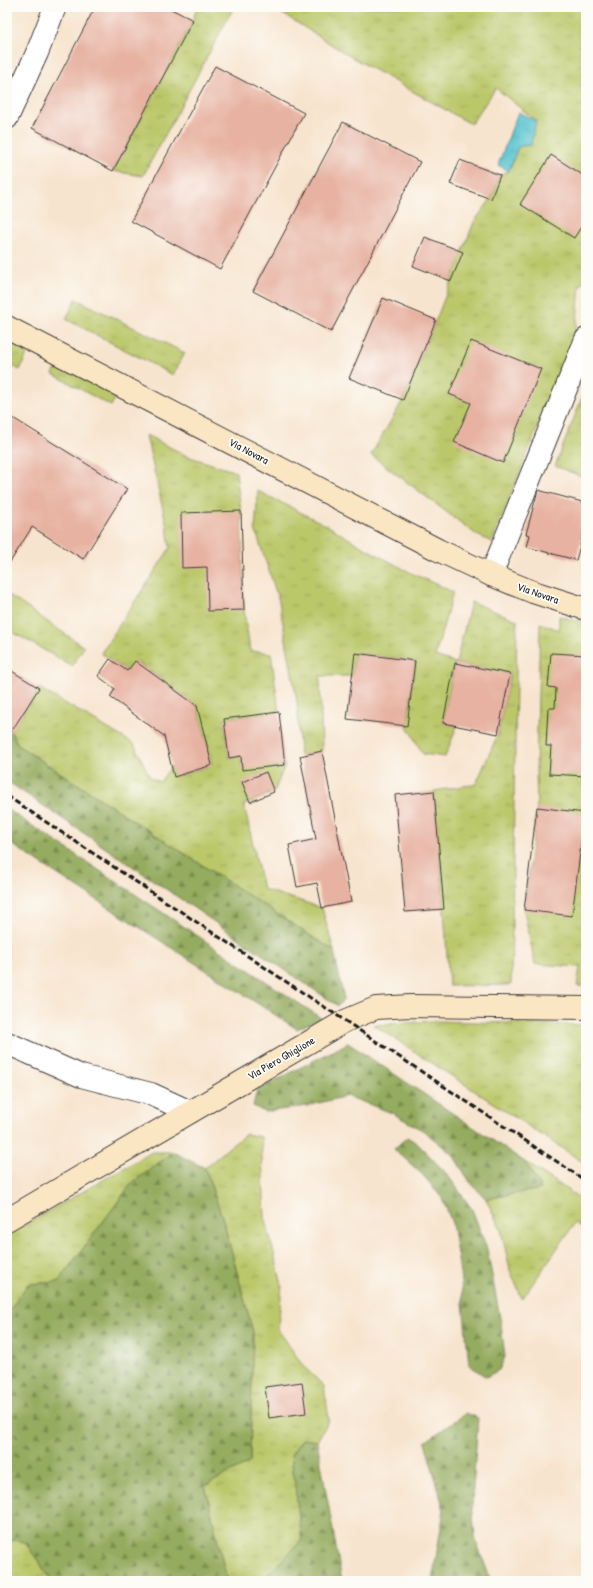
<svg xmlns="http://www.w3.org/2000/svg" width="593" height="1588" font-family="'Patrick Hand',sans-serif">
	<defs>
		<pattern id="grass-tufts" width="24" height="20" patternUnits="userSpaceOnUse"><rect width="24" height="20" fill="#bbc86a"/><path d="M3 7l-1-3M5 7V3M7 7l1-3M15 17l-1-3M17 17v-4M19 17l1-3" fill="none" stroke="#a0ab5b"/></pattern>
		<pattern id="forest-firs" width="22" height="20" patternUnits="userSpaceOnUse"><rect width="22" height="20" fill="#94ac5e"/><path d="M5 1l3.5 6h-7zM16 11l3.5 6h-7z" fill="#788b4d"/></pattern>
		<pattern id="water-ripples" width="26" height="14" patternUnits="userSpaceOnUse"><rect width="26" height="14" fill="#56c2cf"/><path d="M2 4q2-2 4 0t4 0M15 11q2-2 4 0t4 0" fill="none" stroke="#4aa6b1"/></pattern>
	</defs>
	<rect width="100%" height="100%" fill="#fdfcf7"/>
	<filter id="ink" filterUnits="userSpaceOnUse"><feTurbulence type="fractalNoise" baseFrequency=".025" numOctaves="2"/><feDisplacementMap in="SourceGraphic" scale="8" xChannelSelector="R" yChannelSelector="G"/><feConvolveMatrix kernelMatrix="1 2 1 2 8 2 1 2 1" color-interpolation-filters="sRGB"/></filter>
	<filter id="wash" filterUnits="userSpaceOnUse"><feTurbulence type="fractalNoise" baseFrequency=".012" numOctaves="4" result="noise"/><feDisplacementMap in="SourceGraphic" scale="16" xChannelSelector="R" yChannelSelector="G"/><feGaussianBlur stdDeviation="0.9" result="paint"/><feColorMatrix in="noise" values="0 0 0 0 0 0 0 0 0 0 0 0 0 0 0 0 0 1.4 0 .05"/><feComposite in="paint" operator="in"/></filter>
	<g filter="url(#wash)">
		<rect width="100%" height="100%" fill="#f7e4ce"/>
		<g fill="url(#grass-tufts)" stroke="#6c7243">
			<path d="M197,7H234L143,176L113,171L193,20Z"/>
			<path d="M272,7H586V279L580,286L576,331L492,542L477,535L371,455L403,400L436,320L474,222L491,199L500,175L509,171L518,147L536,121L496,88L471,124L353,58Z"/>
			<path d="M76,299L185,353L173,375L66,319Z"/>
			<path d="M7,335L30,347L20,370L7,363Z"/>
			<path d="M59,363L117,395L111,406L53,374Z"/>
			<path d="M586,388V450L583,462L586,463V478L555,466Z"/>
			<path d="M146,435L187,456L236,472L241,511L244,610L250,651L271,653L279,712L224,719L229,758L241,756L242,769L285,765L274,792L244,805L263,889L322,908L334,951L19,746L11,732L39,688L134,744L150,777L160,782L172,765L174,777L212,765L197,706L136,661L127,671L101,653L170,548L167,527Z"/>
			<path d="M258,491L328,526L363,547L411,573L453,592L435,656L456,663L471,602L517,620L511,985L449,986L444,909L434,791L476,784L498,734L510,674L455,663L443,723L457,726L445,757L423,754L407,726L415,661L355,653L352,676H320L322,751L300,756L297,701L279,601L255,529Z"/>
			<path d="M7,594L84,647L72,666L7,629Z"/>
			<path d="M559,616L586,623V986H577L580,967L535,964L524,910L537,807L536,769L540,623L559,630Z"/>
			<path d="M433,1021L586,1025V1164L374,1025Z"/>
			<path d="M246,1134L261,1137L265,1217L282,1285L278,1329L303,1366L324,1386L329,1420L317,1441L302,1439L291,1455L302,1540L261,1581H227L205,1485L250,1462L253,1332L223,1220L205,1168L227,1149Z"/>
			<path d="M152,1152H173L132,1183L58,1282L28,1284L7,1314V1235Z"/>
			<path d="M525,1162L586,1202V1230L575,1223L522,1299L510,1270L501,1230L486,1199L541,1189Z"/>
			<path d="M7,1539L25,1542L52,1581H7Z"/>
		</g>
		<g fill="url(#forest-firs)" stroke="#58643d">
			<path d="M7,730L11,732L19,746L334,951L344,999L338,1006L7,781Z"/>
			<path d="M7,809L321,1018L297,1029L40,863L7,841Z"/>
			<path d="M348,1043L525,1162L541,1189L486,1199L470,1182L453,1155L424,1131L392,1113L347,1096L307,1106L265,1112L253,1106L257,1090Z"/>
			<path d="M407,1137L418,1144L446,1173L472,1209L487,1249L501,1323L505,1357L499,1370L486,1377L469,1365L460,1272L452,1223L442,1198L422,1174L394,1149Z"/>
			<path d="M173,1152L205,1168L223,1220L253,1332L250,1462L205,1486L227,1581H52L25,1542L7,1539V1314L28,1284L58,1282L132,1183Z"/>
			<path d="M466,1413L478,1418L472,1503L475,1538L491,1581H432L444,1510L425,1442Z"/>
			<path d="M302,1439L317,1441L342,1581H261L302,1540L291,1455Z"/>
		</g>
		<path fill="url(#water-ripples)" stroke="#396f76" d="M518,112L536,121L531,145L518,147L509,171L498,165Z"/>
		<g id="blocks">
			<g fill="#e7b2a2">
				<path d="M95,7H167L193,20L113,171L32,128Z"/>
				<path d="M215,66L304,113L220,269L131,221Z"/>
				<path d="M343,122L420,162L331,332L253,291Z"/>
				<path d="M551,155L586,177V219L574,238L520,204Z"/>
				<path d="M460,160L500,175L491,199L450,184Z"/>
				<path d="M425,237L463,252L451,281L413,266Z"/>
				<path d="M383,298L436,320L403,400L349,378Z"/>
				<path d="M471,341L541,369L503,463L454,442L471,403L449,394Z"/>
				<path d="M13,418L127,489L83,559L32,527L9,564L7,563V427Z"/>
				<path d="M538,490L586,503V524L576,560L527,547L530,535L526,534Z"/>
				<path d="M241,511L244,610L208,611L207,567L182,568L181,513Z"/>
				<path d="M355,653L415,661L407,726L347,719Z"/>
				<path d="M551,653L586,655V776L549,774L551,746H546L548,708H555L556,688L548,687Z"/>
				<path d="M110,659L127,671L135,661L197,706L212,765L174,777L164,736L110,697L115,689L98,676Z"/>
				<path d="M455,663L510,674L498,734L443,723Z"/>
				<path d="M7,668L39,688L11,732L7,730Z"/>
				<path d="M279,712L285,765L242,770L241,756L229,758L224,719Z"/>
				<path d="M322,751L351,902L322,908L317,883L297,887L289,845L316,839L300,756Z"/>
				<path d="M266,772L274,792L250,802L242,782Z"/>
				<path d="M434,791L444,909L405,912L395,795Z"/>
				<path d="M537,807L585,813L572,916L524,910Z"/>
				<path d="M302,1382L306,1413L269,1418L265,1387Z"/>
			</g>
		</g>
	</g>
	<g filter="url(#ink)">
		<use href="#blocks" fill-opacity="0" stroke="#3d3a37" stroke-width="1"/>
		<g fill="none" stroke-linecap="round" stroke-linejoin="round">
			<defs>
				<g id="street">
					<path d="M7,118L37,53L55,7"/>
					<path d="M491,575L586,339"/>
					<path d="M7,1043L81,1076L151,1094L190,1112"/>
				</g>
				<g id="secondary">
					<path d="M7,327L438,550L491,575L533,592L586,609"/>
					<path d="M7,1220L345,1021L376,1008L410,1006L586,1008"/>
				</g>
			</defs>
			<use href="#street" stroke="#3d3a37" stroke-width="24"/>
			<use href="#secondary" stroke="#3d3a37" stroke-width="24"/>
			<use href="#street" stroke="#fff" stroke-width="22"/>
			<use href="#secondary" stroke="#fbe6c3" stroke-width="22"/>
			<path stroke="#1c1c1c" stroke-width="3" stroke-dasharray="6 3" stroke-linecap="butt" d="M7,796L586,1181"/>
		</g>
	</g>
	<g text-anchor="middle" stroke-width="3.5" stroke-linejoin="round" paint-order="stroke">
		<g font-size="11" fill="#1c1c1c" stroke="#fdfcf7">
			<text transform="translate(249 451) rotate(28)" y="4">Via Novara</text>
			<text transform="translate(538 593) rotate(19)" y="4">Via Novara</text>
			<text transform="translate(281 1058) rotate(-30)" y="4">Via Piero Ghiglione</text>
		</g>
	</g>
	<rect width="593" height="1588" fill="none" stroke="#fdfcf7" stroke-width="24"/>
</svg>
